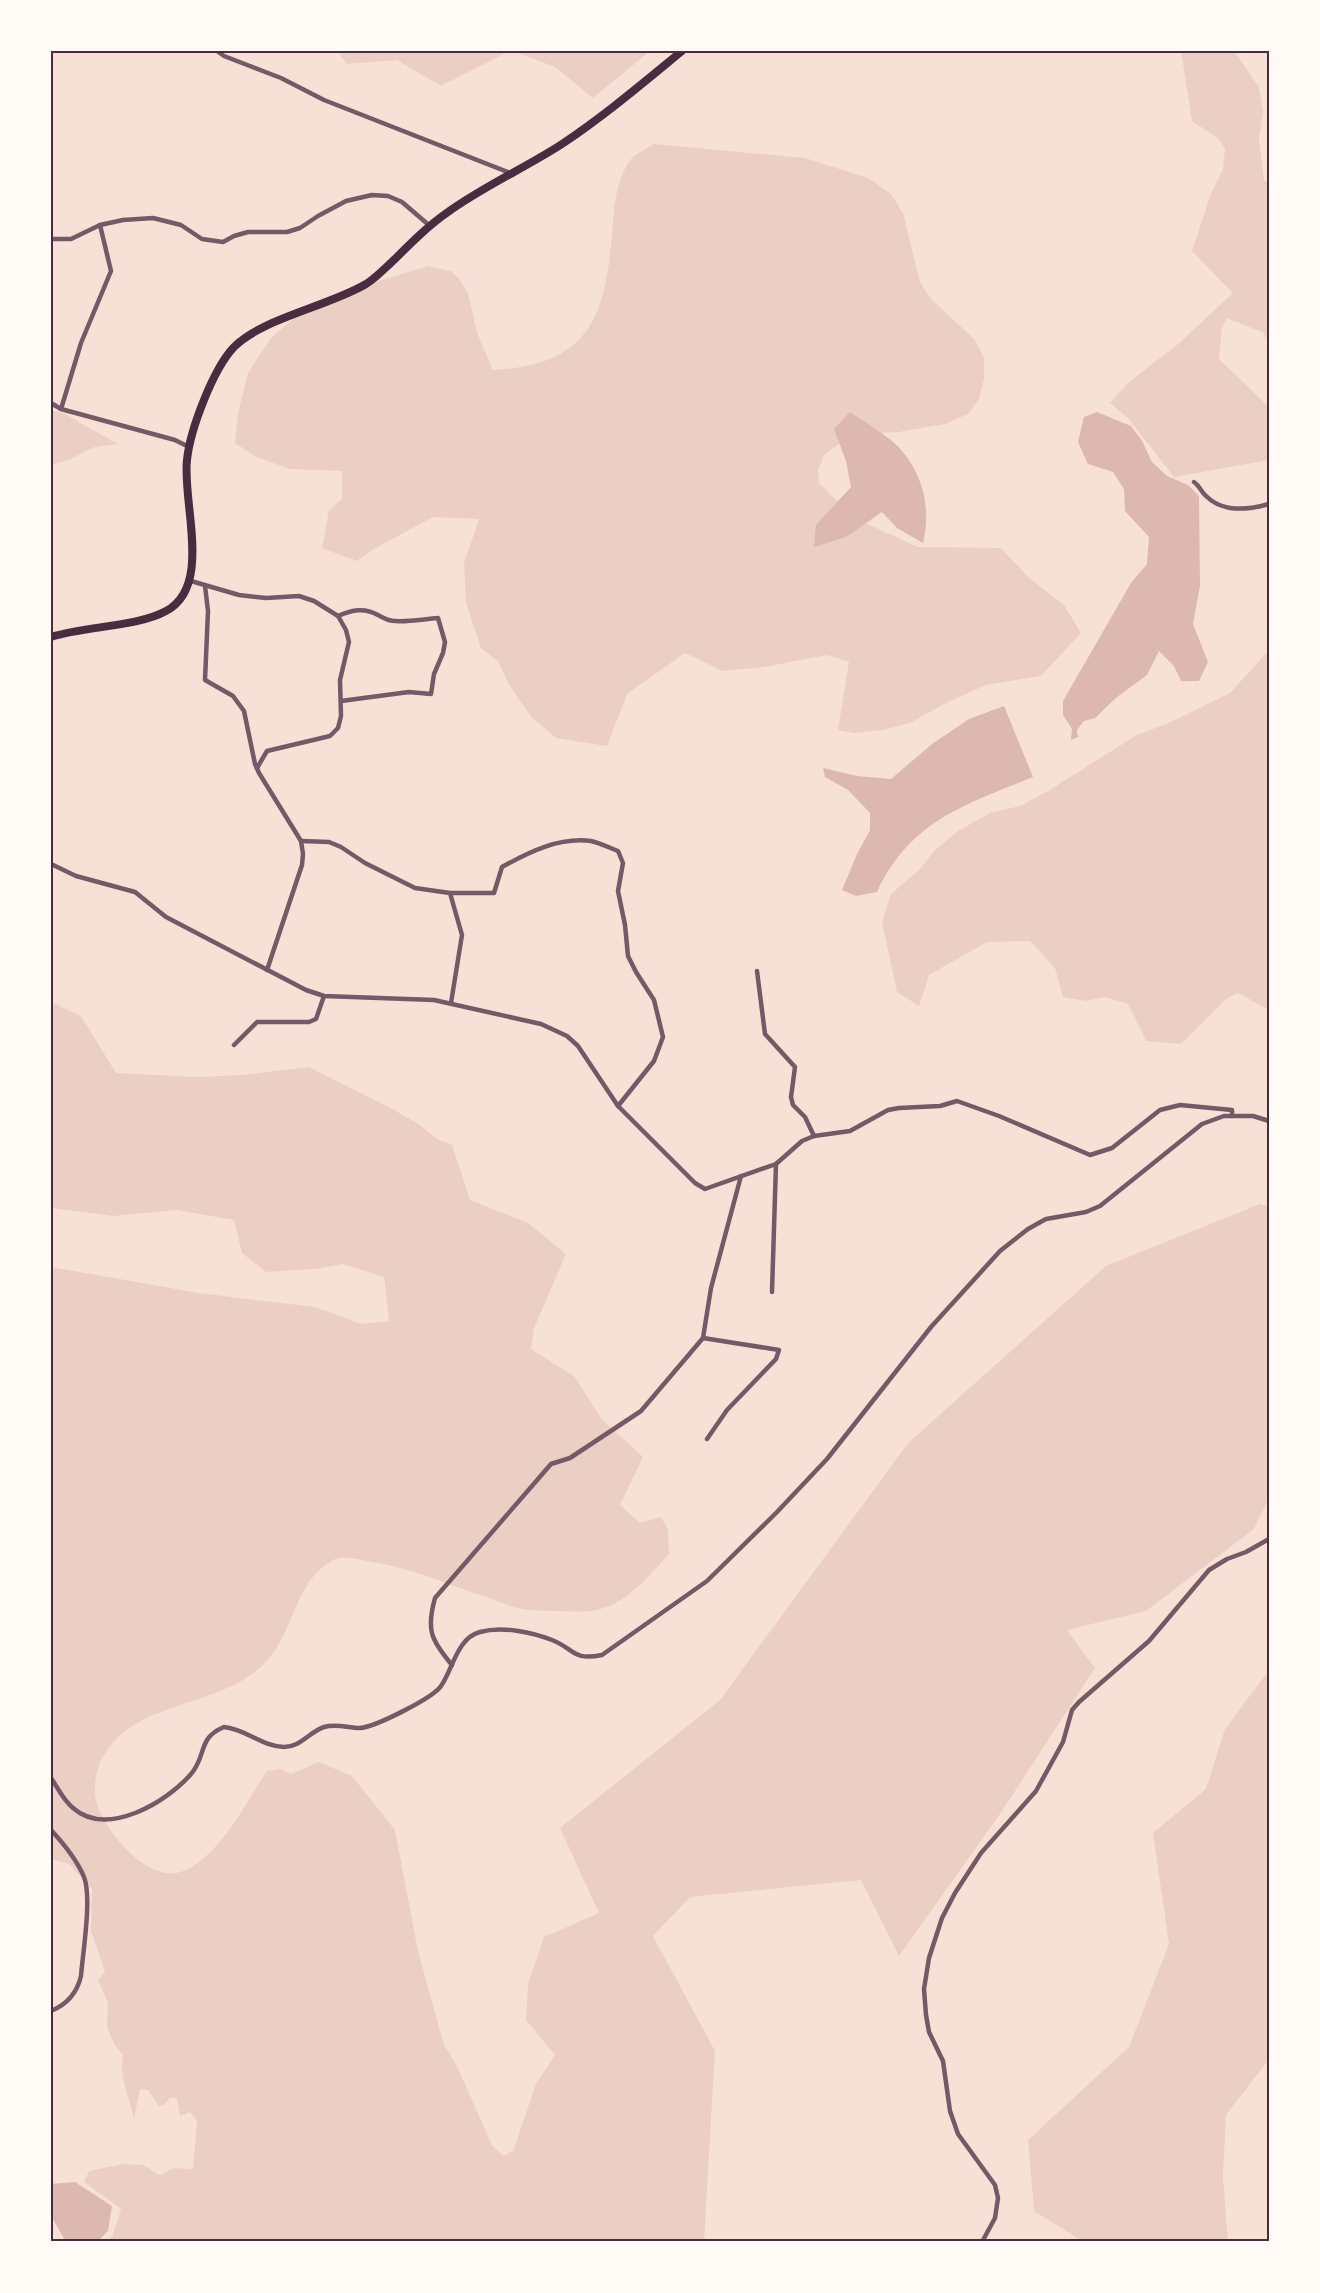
<svg xmlns="http://www.w3.org/2000/svg" width="1320" height="2293" font-family="'Source Sans 3',sans-serif">
	<rect width="100%" height="100%" fill="#f7e1d7"/>
	<g fill="#ebcfc5">
		<path d="M337,51H510L441,86L397,60L347,64Z"/>
		<path d="M512,51H650L593,98L555,67Z"/>
		<path d="M1181,51H1234L1259,87L1263,112L1259,139L1264,180L1269,185V344L1264,333L1227,318L1222,327L1219,359L1269,407V460L1174,477L1128,418L1110,403L1129,382L1177,345L1233,293L1192,251L1210,196L1223,169L1225,149L1219,139L1192,121Z"/>
		<path d="M654,144L805,158L868,178L891,194L903,213L920,282L931,299L975,340L984,358V379L979,399L968,414L945,424L899,432L852,434L824,455L818,471L819,483L854,518L918,547L1001,548L1029,578L1064,605L1081,633L1041,676L986,685L944,704L910,723L882,730L854,733L838,730L849,662L827,655L764,667L723,671L685,653L627,694L607,746L556,738L531,717L508,683L498,661L481,648L466,603L464,563L479,519L433,517L379,546L356,561L322,548L329,510L342,499V471L290,469L256,457L235,443L238,413L248,373L270,339L294,318L362,286L428,266L451,271L460,280L468,293L477,333L493,370C588,365 605,319 612,234C614,209 615,185 628,163C633,155 646,149 654,144Z"/>
		<path d="M51,410L63,413L118,444L95,447L68,460L51,465Z"/>
		<path d="M1269,650V1010L1238,993L1226,999L1181,1044L1146,1041L1128,1004L1105,997L1086,1001L1063,997L1055,968L1030,941L987,942L929,975L919,1006L897,992L882,922L891,894L919,870L935,850L958,831L990,813L1020,806L1048,791L1137,735L1171,722L1230,693Z"/>
		<path d="M51,1002L81,1016L116,1073L198,1077L242,1075L309,1067L389,1107L420,1125L437,1139L452,1145L470,1200L528,1223L566,1254L534,1328L531,1349L574,1376L601,1418L643,1457L620,1505L640,1523L661,1517L668,1530L669,1554C654,1570 638,1590 619,1601C601,1612 582,1613 562,1611C549,1611 535,1611 522,1609C511,1607 500,1602 489,1598C451,1586 412,1568 372,1562C361,1560 343,1555 333,1560C293,1582 294,1636 263,1665C218,1708 142,1699 106,1752C96,1766 92,1788 97,1804C106,1832 149,1885 183,1871C220,1857 246,1802 267,1771L281,1769L291,1774L319,1762L352,1776L395,1830L418,1951L444,2045L456,2064L492,2145L503,2156L513,2151L536,2084L555,2055L526,2020L528,1984L544,1937L599,1913L560,1828L720,1700L908,1443L1106,1266L1260,1204L1269,1207V1498L1254,1529L1146,1611L1067,1630L1095,1668L1002,1811L899,1956L861,1880L690,1897L653,1936L715,2051L704,2242H106L113,2235L121,2209L84,2182L89,2171L123,2164L143,2165L160,2175L173,2168L193,2169L197,2121L190,2112L180,2116L177,2098H170L164,2105L159,2106L148,2090L140,2089L134,2118C129,2097 119,2077 123,2055L116,2047L107,2028L108,2003L98,1980L105,1972L91,1931L92,1889L69,1864L51,1859V1267L199,1293L315,1307L361,1324L389,1321L384,1277L343,1264L316,1269L266,1272L242,1253L234,1220L177,1210L113,1216L51,1208Z"/>
		<path d="M1269,1670V2059L1226,2115L1223,2176L1228,2242H1084L1034,2211L1028,2140L1129,2047L1169,1944L1153,1833L1206,1789L1225,1729Z"/>
	</g>
	<g fill="#dcb8b0">
		<path d="M850,412C864,422 892,438 902,451C924,477 931,510 923,543L897,528L882,512L846,537L814,547L816,525L851,487L846,461L834,429Z"/>
		<path d="M1097,412L1131,426L1142,441L1152,462L1167,476L1188,485L1199,496L1200,586L1193,624L1208,662L1199,681H1181L1174,666L1159,651L1147,675L1117,697L1095,718L1084,721L1077,730L1078,737L1071,740L1072,729L1063,715V701L1131,583L1147,564L1149,537L1125,511L1124,489L1113,472L1088,464L1078,442L1084,417Z"/>
		<path d="M1004,706L1033,777C965,805 911,820 877,892L856,896L842,890L857,854L870,830V813L848,790L825,777L823,768L857,776L891,779L932,744L969,719Z"/>
		<path d="M75,2182L112,2206L108,2231L97,2242H66L51,2216V2184Z"/>
	</g>
	<g fill="none" stroke-linecap="round" stroke-linejoin="round">
		<g stroke="#755966" stroke-width="4.5">
			<path d="M217,51L224,56L281,78L324,100L510,173"/>
			<path d="M51,239H71L100,225L123,220L153,218L181,225L202,239L223,242L234,236L248,232H287L300,228L318,216L346,201L372,195L388,196L402,202L430,226"/>
			<path d="M51,403L61,409L175,440L189,447"/>
			<path d="M61,409L81,343L111,271L100,225"/>
			<path d="M1194,482C1200,486 1201,492 1206,496C1223,513 1248,510 1269,504"/>
			<path d="M191,581L239,595L266,598L299,596L314,601L338,616L346,630L349,642L340,680L341,716L338,728L330,736L267,751L257,768"/>
			<path d="M205,586L208,611L205,680L233,696L244,711L255,764L259,773L301,841L303,854L302,865L267,970"/>
			<path d="M338,616C352,610 364,607 378,615C384,618 388,621 395,621C409,622 424,619 438,618L445,642L443,653L434,674L431,694L409,692L341,701"/>
			<path d="M301,841L329,842L341,847L365,863L415,888L450,893H494L502,867C529,852 559,837 591,841C600,843 610,848 618,851L623,863L618,891L625,925L628,956L636,972L654,1000L663,1037L654,1061L618,1106"/>
			<path d="M51,864L76,876L135,892L166,917L306,990L324,996L434,1000L541,1024L567,1036L578,1046L618,1106L695,1183L705,1189L776,1164L802,1141L814,1136L850,1131L888,1110L899,1108L940,1106L957,1101L999,1116L1090,1155L1112,1148L1160,1110L1180,1105L1232,1110V1116"/>
			<path d="M450,893L462,935L451,1003"/>
			<path d="M757,971L765,1034L795,1067L791,1097L793,1105L805,1117L814,1136"/>
			<path d="M234,1045L257,1022H309L316,1019L324,996"/>
			<path d="M772,1292L776,1164"/>
			<path d="M703,1338L779,1350L776,1359L727,1410L707,1439"/>
			<path d="M452,1665C431,1640 426,1630 435,1598L551,1464L570,1458L641,1411L703,1338L711,1288L741,1176"/>
			<path d="M51,1778C58,1788 63,1800 73,1808C107,1838 167,1802 191,1774C207,1756 197,1738 224,1727C246,1729 263,1747 284,1747C301,1747 309,1732 324,1727C336,1723 348,1728 360,1728C375,1727 433,1698 441,1686C453,1669 457,1638 480,1632C502,1626 531,1632 552,1640C575,1649 572,1661 602,1655L707,1581L777,1512L827,1459L931,1327L1000,1251L1028,1229L1046,1219L1086,1212L1100,1206L1202,1124L1224,1116H1253L1269,1121"/>
			<path d="M51,1830C63,1843 77,1860 84,1877C92,1898 83,1951 81,1976C77,1993 68,2004 51,2011"/>
			<path d="M982,2242L995,2218L998,2198L995,2185L958,2134L950,2111L943,2061L929,2032L926,2015L924,1989L929,1958L942,1918L955,1893L981,1853L1036,1791L1063,1742L1072,1710L1079,1702L1149,1641L1209,1570L1227,1559L1246,1552L1269,1539"/>
		</g>
		<path stroke="#4a2c40" stroke-width="8" d="M51,637C85,626 137,627 166,611C213,586 182,503 187,460C190,430 213,369 234,347C263,318 329,306 366,284C377,277 386,267 395,259C412,242 429,225 448,212C484,186 525,168 562,144C604,116 643,83 682,51"/>
	</g>
	<rect width="1320" height="2293" fill="none" stroke="#fffaf5" stroke-width="105"/>
	<rect x="52" y="52" width="1216" height="2188" fill="none" stroke="#4a2c40" stroke-width="2"/>
</svg>
